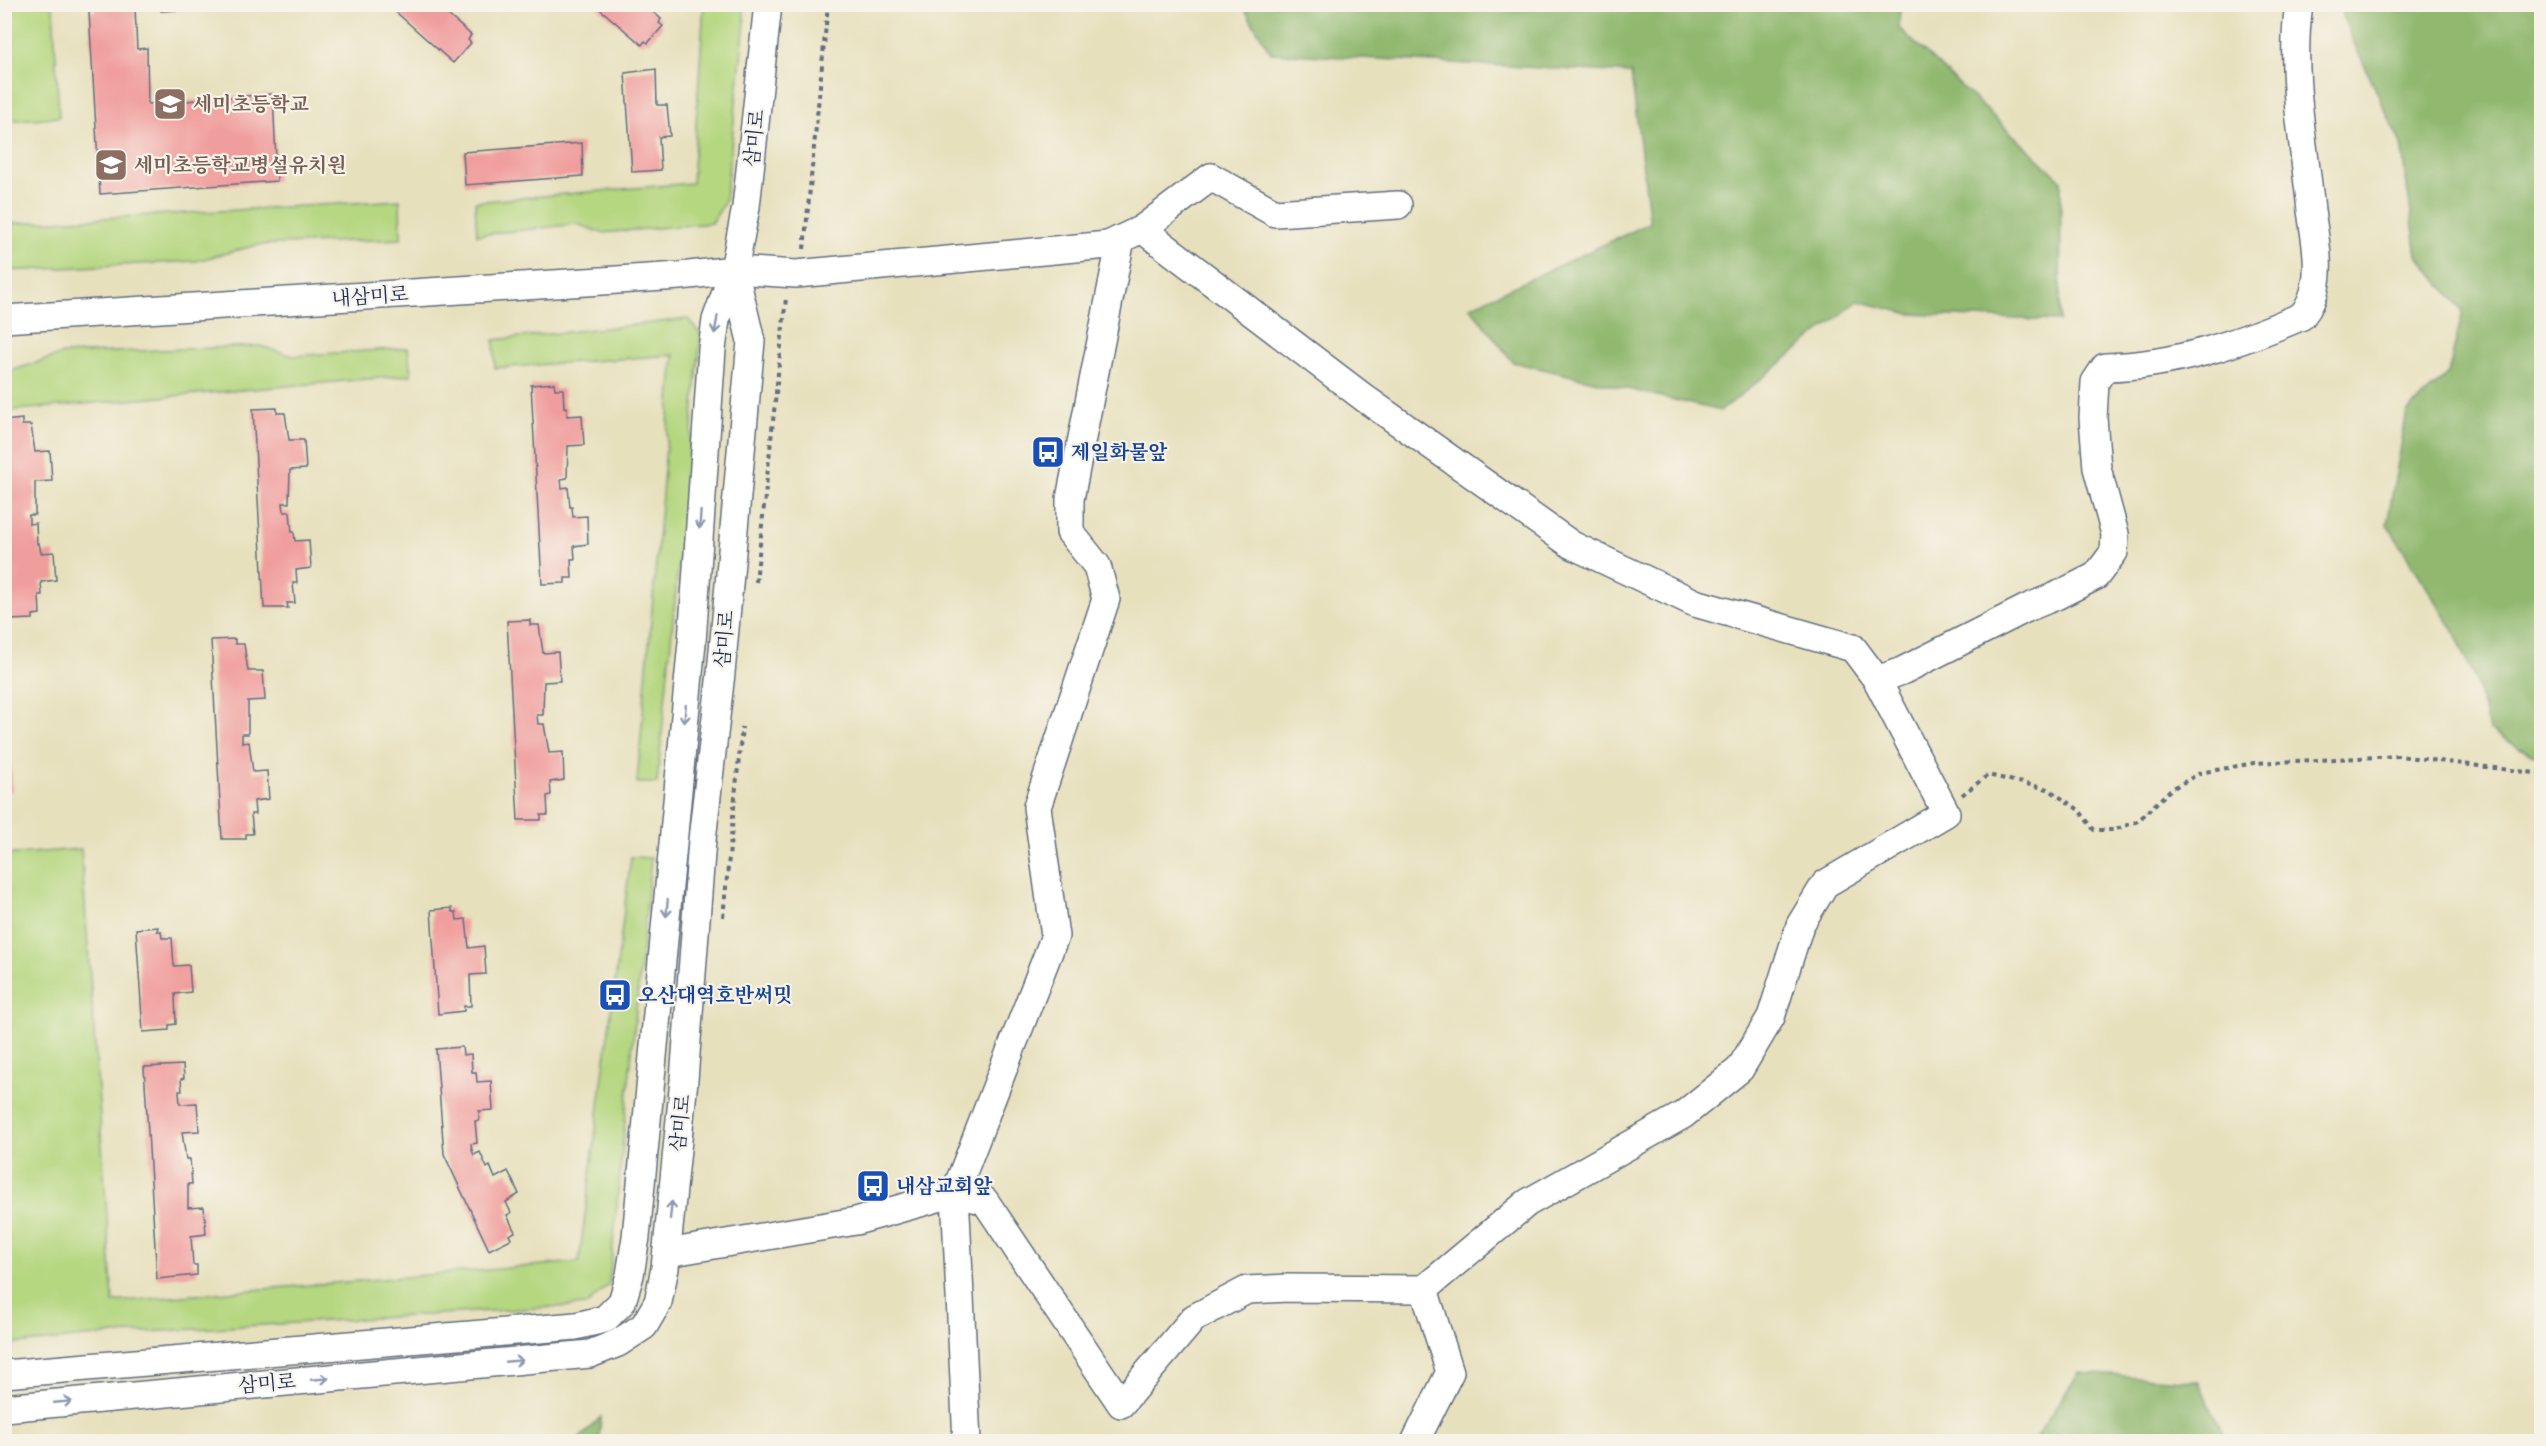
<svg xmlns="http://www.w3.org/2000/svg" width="2546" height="1446" font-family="'Gentium Book Plus','Noto Serif KR',serif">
	<rect width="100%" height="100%" fill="#f7f3e8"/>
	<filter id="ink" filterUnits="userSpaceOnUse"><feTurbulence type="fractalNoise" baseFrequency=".0167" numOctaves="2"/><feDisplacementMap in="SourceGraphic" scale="12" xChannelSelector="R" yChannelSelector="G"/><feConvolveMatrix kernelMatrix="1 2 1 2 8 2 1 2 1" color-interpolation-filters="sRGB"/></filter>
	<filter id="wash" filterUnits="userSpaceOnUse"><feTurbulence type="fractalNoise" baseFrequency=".008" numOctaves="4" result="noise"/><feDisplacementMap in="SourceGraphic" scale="24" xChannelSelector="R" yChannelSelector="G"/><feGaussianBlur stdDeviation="1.35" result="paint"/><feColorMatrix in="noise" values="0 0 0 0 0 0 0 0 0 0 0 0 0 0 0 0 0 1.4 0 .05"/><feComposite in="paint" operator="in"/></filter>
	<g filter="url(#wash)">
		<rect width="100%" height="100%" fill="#e7e0bd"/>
		<g fill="#b5d780" stroke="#68836f" stroke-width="1.5">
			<path d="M5,4L53,5L59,117L5,121Z"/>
			<path d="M704,5H742L745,22L725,201L712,223L602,233L577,224L477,235L475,202L692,183Z"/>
			<path d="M400,200L401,239L257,245L196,261L5,271V224Z"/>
			<path d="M688,319L701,335L657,783H637L674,355L495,368L494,340Z"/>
			<path d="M260,346L293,356L408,348L411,375L5,411V373L63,354Z"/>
			<path d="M81,849L113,1302L579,1262L631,857L651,858L609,1284L587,1305L116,1334L5,1345V855Z"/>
		</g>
		<g fill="#90b86e" stroke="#567466" stroke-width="1.5">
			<path d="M1242,5H1900L1899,28L2061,180L2060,321L1910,314L1858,301L1721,411L1513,362L1470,307L1650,223L1631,73L1271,53Z"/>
			<path d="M2340,5H2541L2542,751L2533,756L2489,730L2476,681L2453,629L2387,524L2407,412L2448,374L2463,311L2417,255L2401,144L2347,28Z"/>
			<path d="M2079,1373L2198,1381L2226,1441H2033Z"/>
			<path d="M601,1417L599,1441H577Z"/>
		</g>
		<g id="blocks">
			<g fill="#f09e9d">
				<path d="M94,4H155L135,8L137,49L147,48L148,104L273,94L277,181L100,194L89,12L95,11Z"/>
				<path d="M160,4H251L252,6L161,11Z"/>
				<path d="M387,4H451L454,7L448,15L471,35L468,40L471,43L453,63Z"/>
				<path d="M594,4H644L661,19L659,23L663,26L648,43L645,41L642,45Z"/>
				<path d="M656,69L657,105H667L670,136L659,137L661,170L632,172L625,73Z"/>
				<path d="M582,143L583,176L465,185L463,152Z"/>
				<path d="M554,383L555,389H563L564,408L567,407V416L582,415L584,445L568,446L567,478L561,479L562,488L568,487L570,507H572L573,517L587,516L588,544L574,546L575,559H571L572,578H565V583L542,584L531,385Z"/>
				<path d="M277,408V413H285L289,440H304L306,469L290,470L289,503H283L284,512H290L292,532H294L295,541L309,540L311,568L296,570L297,583H293L295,603H287L288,608H264L253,409Z"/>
				<path d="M22,419V425H31L35,452L50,451L52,481L35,482V515H29V524L36,523L37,544L39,543L41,553L54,552L56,580L41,582L42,595H39L40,614L33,615V619L9,620L4,533V421Z"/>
				<path d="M530,620V625H539L543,653L558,652L560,681L544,682L543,715H537L538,724H544L549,753L563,752L564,780L550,782L551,795L547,796L548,815H541V820H518L507,621Z"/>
				<path d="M235,639V644H244L248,671H263L265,700L248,701V734H242V743L249,742L253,772L267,771L269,799L254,801L255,814H251L253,834H246V839H222L211,640Z"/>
				<path d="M4,668H6L8,693H4Z"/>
				<path d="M11,763L12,791L4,792V764Z"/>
				<path d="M452,908V912H456L457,920L466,919L469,948L484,946L486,974L470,975L471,1006H464V1011L438,1014L431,910Z"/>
				<path d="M158,927L157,931H161L162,938H172L174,966L189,965L191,992L175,994L176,1024L169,1025V1030L143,1032L136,929Z"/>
				<path d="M462,1047L463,1055L471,1054L472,1072H476L477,1082L491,1081L493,1110L479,1111V1121H475L477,1143L471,1144L472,1150L474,1155L480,1152L487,1168L490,1166L495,1178L508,1171L519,1194L506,1202L511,1213L507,1215L515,1232L509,1235L511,1239L489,1250L444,1154L436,1049Z"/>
				<path d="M183,1065L184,1078L181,1079L182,1091H179L180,1104L197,1103L199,1131L182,1132L186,1159H190L192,1184H188V1208L204,1207L206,1234L191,1236L193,1265H197V1275L157,1279L144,1067Z"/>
			</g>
		</g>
	</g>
	<g filter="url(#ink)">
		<use href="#blocks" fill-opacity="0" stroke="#626d7f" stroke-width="1.5"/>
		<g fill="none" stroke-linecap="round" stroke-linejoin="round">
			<defs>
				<g id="minor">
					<path d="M1142,229L1367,400L1572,545L1695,603L1853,648L1877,680L1946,813L1825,884L1800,925L1771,1017L1740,1069L1683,1115L1527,1203L1424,1289L1450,1372L1415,1442"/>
					<path d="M4,319L680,276L734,270L796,274L1108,245L1142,229L1211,177L1275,213L1398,205"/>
					<path d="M1877,680L1902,671L2027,608L2056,596L2096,576L2114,552L2115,534L2097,468L2093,418L2095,382L2105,367C2173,366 2240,343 2302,316C2310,306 2314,297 2316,283C2320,260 2314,233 2311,210C2304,143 2289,72 2299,4"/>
					<path d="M667,1253L856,1221L955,1193L985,1201L1121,1404L1194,1318L1247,1290L1288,1288L1424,1289"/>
					<path d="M4,1374L576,1326L605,1319L622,1302L630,1275L636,1237L692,642L712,349L716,320L734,270L746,207L768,4"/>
					<path d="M4,1408L590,1354L618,1343L644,1326L658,1302L665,1268L684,1080L702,840L721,673L751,341L734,270"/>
					<path d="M967,1442L955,1193L1055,936L1037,807L1106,599L1097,566L1070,532V499L1121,239"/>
				</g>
			</defs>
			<use href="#minor" stroke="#626d7f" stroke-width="30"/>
			<g stroke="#626d7f" stroke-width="4" stroke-dasharray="4.5 4.5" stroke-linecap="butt">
				<path d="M804,249L828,4"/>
				<path d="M756,582L786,298"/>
				<path d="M1962,795L1988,775L2048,789L2079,810L2094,830H2114L2138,821L2170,790L2200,773L2254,763L2399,756L2542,774"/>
				<path d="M723,917L742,727"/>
			</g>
			<use href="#minor" stroke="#fff" stroke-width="27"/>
		</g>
		<defs><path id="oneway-shaft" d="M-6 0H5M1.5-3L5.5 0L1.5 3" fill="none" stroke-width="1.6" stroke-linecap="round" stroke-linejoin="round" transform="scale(1.5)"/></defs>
		<g stroke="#8d97ae">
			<use href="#oneway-shaft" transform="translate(716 325) rotate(100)"/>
			<use href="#oneway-shaft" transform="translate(700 520) rotate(94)"/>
			<use href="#oneway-shaft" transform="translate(685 714) rotate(95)"/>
			<use href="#oneway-shaft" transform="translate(667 908) rotate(95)"/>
			<use href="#oneway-shaft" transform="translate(671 1210) rotate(-84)"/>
			<use href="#oneway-shaft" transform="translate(514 1361) rotate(-5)"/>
			<use href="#oneway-shaft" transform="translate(320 1379) rotate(-5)"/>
			<use href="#oneway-shaft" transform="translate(63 1402) rotate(-5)"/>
		</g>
	</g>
	<defs>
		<symbol id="school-square" viewBox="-11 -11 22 22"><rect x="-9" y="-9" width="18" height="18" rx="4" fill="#8d6e63" stroke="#f7f3e8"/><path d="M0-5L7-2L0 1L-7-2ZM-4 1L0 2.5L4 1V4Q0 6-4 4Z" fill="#fff"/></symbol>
		<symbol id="bus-square" viewBox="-11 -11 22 22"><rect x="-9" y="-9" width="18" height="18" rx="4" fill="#1a4fb4" stroke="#f7f3e8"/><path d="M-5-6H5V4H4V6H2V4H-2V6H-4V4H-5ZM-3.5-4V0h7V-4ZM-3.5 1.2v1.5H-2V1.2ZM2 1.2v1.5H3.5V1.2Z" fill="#fff"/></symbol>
	</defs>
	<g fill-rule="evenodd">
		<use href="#school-square" x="151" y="85" width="38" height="38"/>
		<use href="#school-square" x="92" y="146" width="38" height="38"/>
		<use href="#bus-square" x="1029" y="433" width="38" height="38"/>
		<use href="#bus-square" x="596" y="976" width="38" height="38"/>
		<use href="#bus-square" x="854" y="1167" width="38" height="38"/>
	</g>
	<g text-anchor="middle" stroke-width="4.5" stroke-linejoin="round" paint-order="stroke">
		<g font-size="20" font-weight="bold" fill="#785e54" stroke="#f7f3e8" text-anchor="start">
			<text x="193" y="111">세미초등학교</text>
			<text x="134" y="172">세미초등학교병설유치원</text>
		</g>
		<g font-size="20" fill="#1b2f5e" stroke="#f7f3e8">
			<text transform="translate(754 138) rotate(-84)" y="7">삼미로</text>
			<text transform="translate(370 296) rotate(-4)" y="7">내삼미로</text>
			<text transform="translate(724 639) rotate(-85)" y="7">삼미로</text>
			<text transform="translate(680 1123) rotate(-84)" y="7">삼미로</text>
			<text transform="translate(267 1383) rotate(-5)" y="7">삼미로</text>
		</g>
		<g font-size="20" font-weight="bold" fill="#164399" stroke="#f7f3e8" text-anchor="start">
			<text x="1071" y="459">제일화물앞</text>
			<text x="638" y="1002">오산대역호반써밋</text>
			<text x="896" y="1193">내삼교회앞</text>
		</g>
	</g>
	<rect width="2546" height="1446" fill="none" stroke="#f7f3e8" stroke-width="24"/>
</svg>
